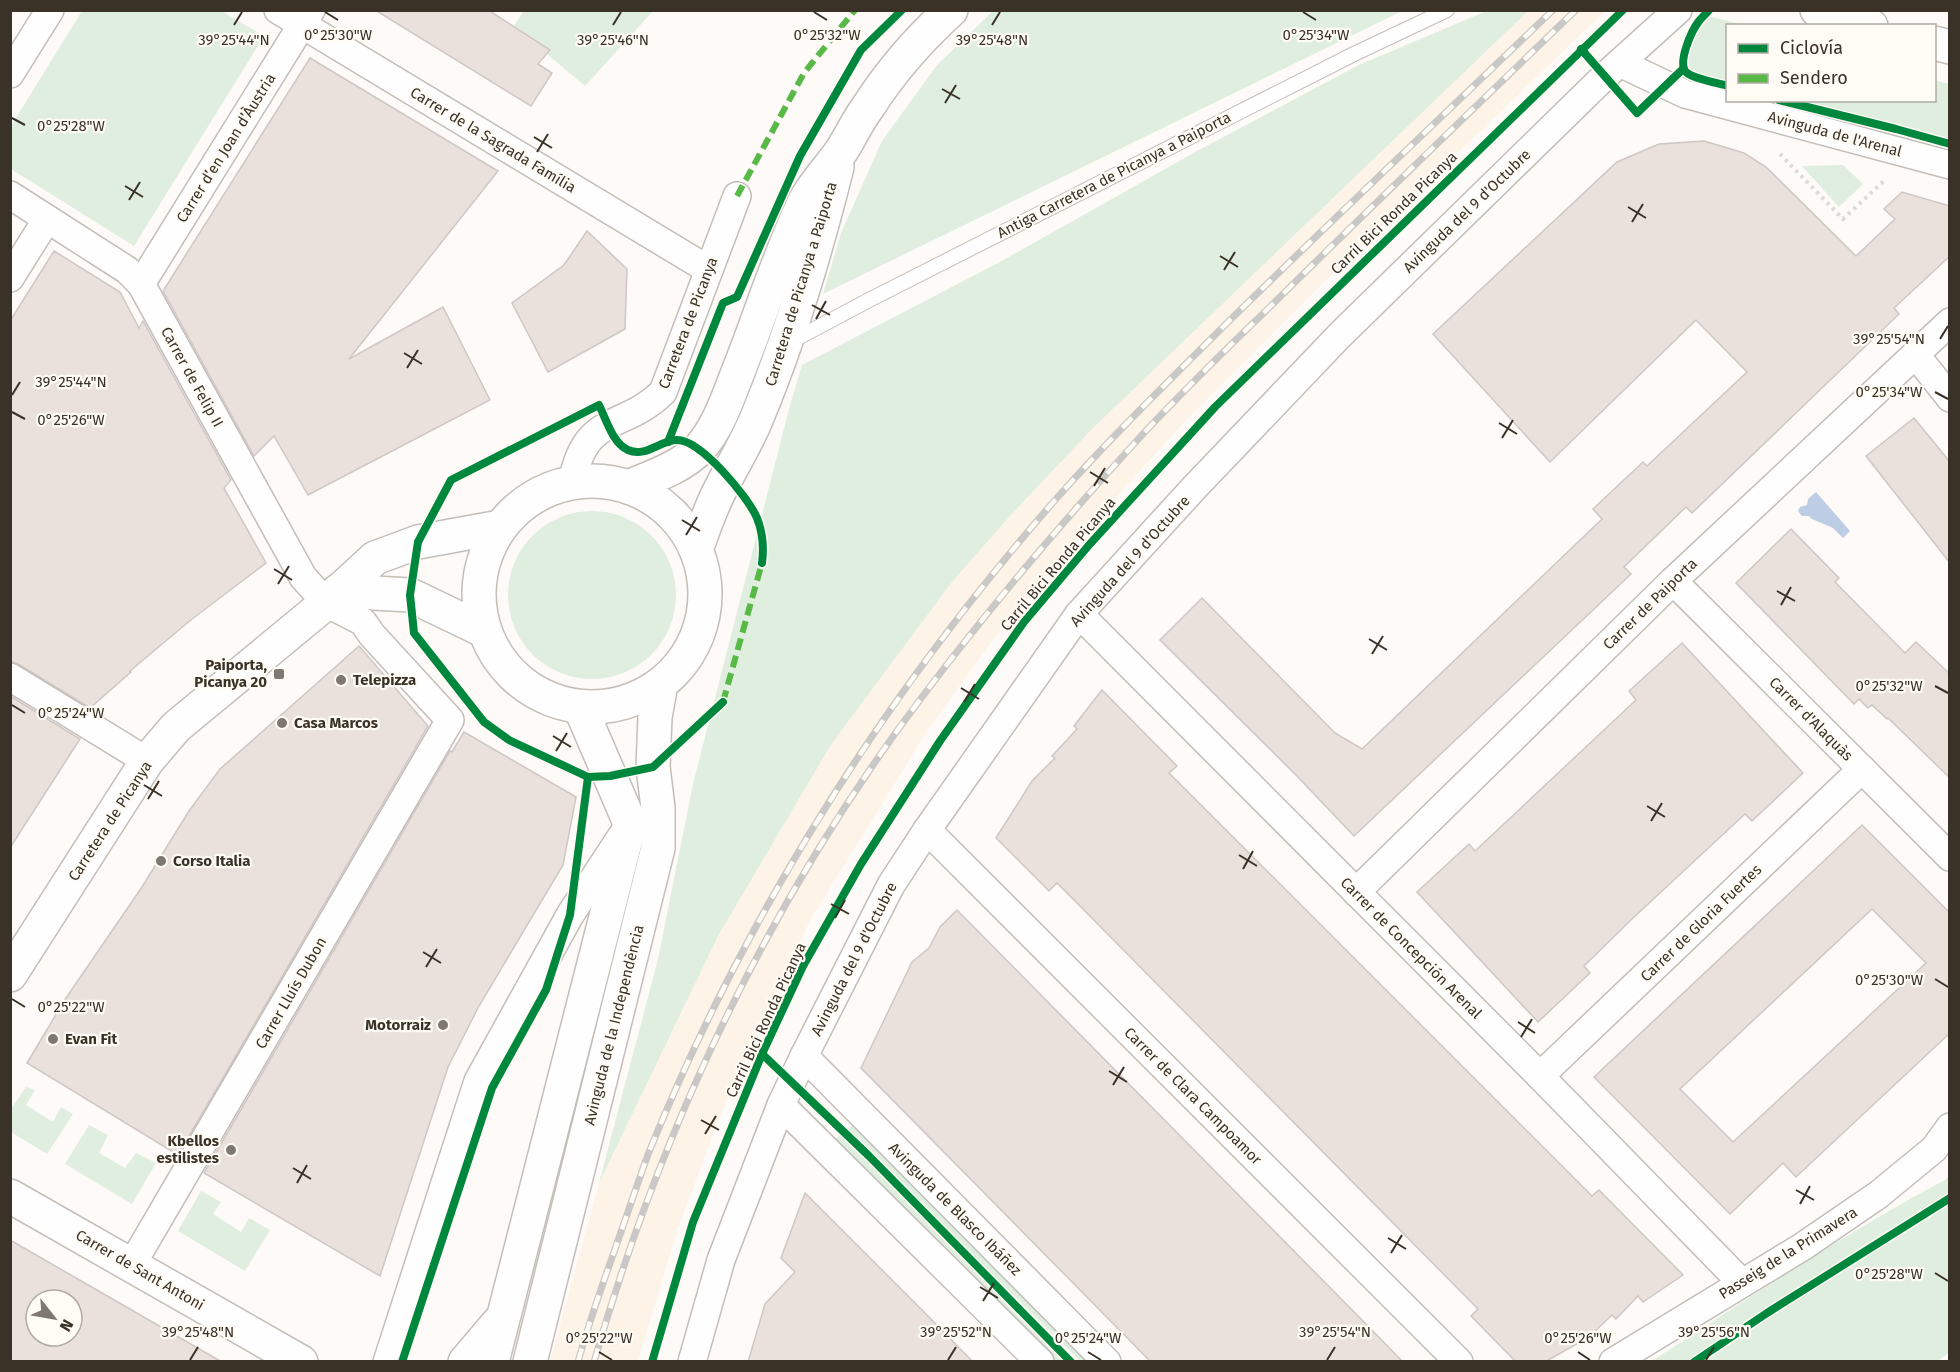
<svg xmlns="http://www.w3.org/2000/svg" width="1960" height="1372" font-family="'Fira Sans',sans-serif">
	<rect width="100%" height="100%" fill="#fdfaf7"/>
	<path fill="#fdf3e6" d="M1528,11H1605L1349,257L1187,419L1101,513L1002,627L927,731L810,920L720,1116L677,1230L638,1361L550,1362L599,1183L718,936L832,743L952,582L1009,517L1092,429Z"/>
	<g fill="#dfeedf">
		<path d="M994,10H1402V11L823,294L841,233L882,141L937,65Z"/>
		<path d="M1489,10L1528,11L1092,429L1009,517L952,582L832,743L718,936L599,1183L658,959L693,784L789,409L802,365L998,263L1199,150L1359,65Z"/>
		<path d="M82,11H221L264,36L134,246L11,169V126Z"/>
		<path d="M521,11H653L585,86L547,54L549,49L514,26L523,12Z"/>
		<path d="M1705,15L1743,25L1728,26L1727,86C1717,83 1696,79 1687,73C1673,63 1696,24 1705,15Z"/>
		<path d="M1935,80L1949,84V144L1896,129L1779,101L1934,100Z"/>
		<path d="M1843,165L1863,184L1839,207L1802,166Z"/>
		<circle cx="592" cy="595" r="84"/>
		<path d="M26,1087L35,1090L26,1105L53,1122L61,1107L73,1114L47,1154L11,1132V1109Z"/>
		<path d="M853,1124L1092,1361H1080L847,1130Z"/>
		<path d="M89,1125L108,1135L99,1153L125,1168L136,1153L156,1163L132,1204L65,1164Z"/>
		<path d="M841,1135L1066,1361H1055L834,1140Z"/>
		<path d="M1949,1175V1353L1936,1362L1652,1361C1748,1299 1843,1234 1945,1180Z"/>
		<path d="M201,1191L221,1202L213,1214L241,1232L249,1218L270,1230L245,1271L178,1231Z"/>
	</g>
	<path fill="#bdcde6" d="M1816,492L1850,531L1843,538L1833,528L1812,519L1809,516H1802L1798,511L1800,507L1807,505L1808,499Z"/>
	<g fill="#eae1dd" stroke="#cfc7c3" stroke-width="1.5" fill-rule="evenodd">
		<path d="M375,10H488L550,50L538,64L552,73L531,106Z"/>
		<path d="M310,58L498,171L349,359L443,307L490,400L308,495L274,436L254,456L163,291Z"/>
		<path d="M1704,141L1744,153L1766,167L1856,256L1895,219L1884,209L1902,192L1950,206V256L1894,308L1899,314L1692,513L1686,507L1624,567L1631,574L1354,836L1295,774L1160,640L1202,598L1335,733L1362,749L1602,519L1593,509L1643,462L1647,466L1747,372L1696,320L1550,462L1433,334L1617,162L1659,144Z"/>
		<path d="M587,231L627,269L625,329L548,372L512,303L564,265Z"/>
		<path d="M54,251L120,292L139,328L143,321L231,480L224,488L266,563L192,619L130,671L131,672L90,708L18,664L10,661V321Z"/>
		<path d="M1914,418L1950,462V563L1866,456Z"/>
		<path d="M1791,529L1839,578L1835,582L1905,653L1916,642L1950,674V778L1888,718L1887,719L1872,705L1868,708L1859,699L1854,704L1736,583Z"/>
		<path d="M1682,643L1803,773L1752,821L1745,814L1633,918L1584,966L1590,973L1538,1022L1417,892L1469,844L1475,851L1636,700L1629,691Z"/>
		<path d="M359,646L428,726L178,1155L27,1063L64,1001L142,887L189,811L220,769Z"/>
		<path d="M1102,690L1177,766L1169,773L1592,1196L1599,1190L1683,1275L1643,1302L1638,1296L1616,1319L1612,1315L1589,1337L1545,1362H1516L1471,1316L1478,1309L1078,904L1057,883L1049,891L996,838L1032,781L1055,758L1052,756L1077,729L1074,726Z"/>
		<path d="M10,696L80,739L10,848Z"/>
		<path d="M464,732L576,797L563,865L479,1006L448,1067L380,1276L204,1173L450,751L452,752Z"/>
		<path d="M1862,825L1950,913V1033L1796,1177L1783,1163L1730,1214L1594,1077ZM1872,909L1926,963L1733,1142L1680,1089Z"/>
		<path d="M957,910L1362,1320L1403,1362H1151L861,1068L912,962L929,948L940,927Z"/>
		<path d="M805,1193L928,1316L973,1362H748L765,1304L795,1272L781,1258Z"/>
		<path d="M10,1240L83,1282L222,1362H10ZM36,1300H72V1336H36Z"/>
	</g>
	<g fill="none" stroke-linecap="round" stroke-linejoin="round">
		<defs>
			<path id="service" d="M790,342L871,299L1354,54L1447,10"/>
			<g id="minor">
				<path d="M278,10L709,270"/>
				<path d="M1620,63L1685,94L1950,165"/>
				<path d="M10,74L50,10"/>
				<path d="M10,195L127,270L141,284L303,577L326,603L363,622L372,635L450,720L131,1266"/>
				<path d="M10,278L47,219"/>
				<path d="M141,284L311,10"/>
				<path d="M1916,355L1950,398"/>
				<path d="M572,483C585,412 623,431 663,392L737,196"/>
				<path d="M1673,581L1950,857"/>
				<path d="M1079,614L1540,1076L1742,1283"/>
				<path d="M10,677L147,761"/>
				<path d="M927,830L1459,1362"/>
				<path d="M1356,892L1673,581L1950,322"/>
				<path d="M804,1056L1107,1362"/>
				<path d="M1540,1076L1862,769"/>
				<path d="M781,1105L1040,1362"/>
				<path d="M387,1362L478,1081L570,915L621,837"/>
				<path d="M692,1362L721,1260L781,1105L804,1056L891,885L927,830L1079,614L1193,489L1340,335L1605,76L1678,10"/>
				<path d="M1613,1362L1802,1247L1878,1195L1934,1149L1950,1127"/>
			</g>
			<g id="tertiary">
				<path d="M1817,10L1871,26"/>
				<path d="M1934,43L1950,47"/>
				<circle cx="592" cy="594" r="113"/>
				<path d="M628,487C652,477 682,467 700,448C720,425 729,394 740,367C762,311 779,255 805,201C815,182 830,168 842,150C851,136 858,120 868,107C891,71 919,39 951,10"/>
				<path d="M697,547C703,530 709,513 717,496C730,469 747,443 758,415C791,335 816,251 837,167"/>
				<path d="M338,591L410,595L483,630"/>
				<path d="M10,975L147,761L176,727L326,603L375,558L418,542L500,527"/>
				<path d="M10,1196L301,1362"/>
				<path d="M465,1362L499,1322"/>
				<path d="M492,1362L630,823L580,707"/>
				<path d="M530,1362L658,848V808L653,767L655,717L661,684"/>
			</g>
		</defs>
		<use href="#service" stroke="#c3beb8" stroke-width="16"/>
		<use href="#minor" stroke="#c3beb8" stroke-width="30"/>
		<use href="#tertiary" stroke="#c3beb8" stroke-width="36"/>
		<path stroke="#dadad8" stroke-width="4" stroke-dasharray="3 4.5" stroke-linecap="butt" d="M1780,154L1843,219L1885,180"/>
		<use href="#service" stroke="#fffefe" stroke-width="14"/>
		<use href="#minor" stroke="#fffefe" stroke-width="27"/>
		<use href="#tertiary" stroke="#fffefe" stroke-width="33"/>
		<defs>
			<g id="rail">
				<path d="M578,1362C590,1318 606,1275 621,1232C630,1206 639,1179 649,1152C746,913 886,693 1056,499C1111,437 1170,380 1228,322C1335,217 1445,114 1553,10"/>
				<path d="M594,1362C662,1125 771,898 919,701C986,612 1058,527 1132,446C1180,393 1232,344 1282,295C1379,199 1477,105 1576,10"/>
			</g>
		</defs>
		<use href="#rail" stroke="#c9c8c6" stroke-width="7"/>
		<use href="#rail" stroke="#fffbf5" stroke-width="4.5" stroke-dasharray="14" stroke-linecap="butt"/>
		<g stroke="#58b947" stroke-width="6" stroke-dasharray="12 6" stroke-linecap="butt">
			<path d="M737,196L804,73L855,10"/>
			<path d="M723,702L762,563"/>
		</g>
		<defs>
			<g id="cycleway">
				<path d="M1709,10C1706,14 1702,17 1699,21C1692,30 1676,64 1687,73C1695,79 1717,83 1728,86"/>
				<path d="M1581,49L1637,113L1683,69"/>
				<path d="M1779,100L1896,129L1950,144"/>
				<path d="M668,442L723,303L737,297L800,156L861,50L902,10"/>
				<path d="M723,702L653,767L610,776L588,777L509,740L484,722L414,633L410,595L418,542L451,480L599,405C606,419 613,444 628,450C646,458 660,440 677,440C701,440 748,497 757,518C763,533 764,548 762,563"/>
				<path d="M762,1054L869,1156L1071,1362"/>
				<path d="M402,1362L492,1088L546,990L570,915L588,777"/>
				<path d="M652,1362L693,1222L762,1054L803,966L861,864L940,741L1024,622L1089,545L1215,407L1623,10"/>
				<path d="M1694,1362L1767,1313L1950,1198"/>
			</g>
		</defs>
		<use href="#cycleway" stroke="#fffbf5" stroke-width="11"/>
		<use href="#cycleway" stroke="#00873e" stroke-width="8"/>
	</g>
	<path fill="none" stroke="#3a3227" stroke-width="2" d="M325,12L338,20M814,12L827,20M1303,12L1316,20M234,25L242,12M613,25L621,12M992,25L1000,12M942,89L960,99M945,103L956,85M12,118L25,125M534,137L552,148M537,152L548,134M125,186L143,197M129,200L140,182M1628,207L1646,218M1632,222L1643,204M1220,256L1238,267M1224,270L1235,252M812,305L830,315M816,319L826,301M1940,339L1948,326M404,353L422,364M407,368L418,350M1935,392L1948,399M12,395L20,382M12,412L25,419M1499,423L1517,434M1502,438L1513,420M1090,472L1108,483M1094,486L1105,468M682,520L700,531M686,535L697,517M274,569L292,580M278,584L289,566M1777,591L1795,601M1781,605L1791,587M1369,639L1387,650M1372,654L1383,636M1935,686L1948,693M961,688L979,699M964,702L975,684M12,705L25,713M553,736L571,747M556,751L567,733M144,785L162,796M148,799L159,781M1647,806L1665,817M1651,821L1662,803M1239,855L1257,866M1243,869L1253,851M831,904L849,914M835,918L845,900M423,952L441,963M426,967L437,949M1935,979L1948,987M12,999L25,1007M1518,1022L1535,1033M1521,1037L1532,1019M1109,1071L1127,1082M1113,1085L1124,1067M701,1120L719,1130M705,1134L716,1116M293,1168L311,1179M297,1183L307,1165M1796,1190L1814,1200M1800,1204L1810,1186M1388,1238L1406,1249M1391,1253L1402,1235M1935,1273L1948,1281M980,1287L998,1298M983,1301L994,1283M599,1352L612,1360M1088,1352L1101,1360M1578,1352L1590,1360M190,1360L198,1347M948,1360L956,1347M1327,1360L1335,1347M1706,1360L1714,1347"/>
	<g fill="#7e7870" stroke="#fffbf5" stroke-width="2">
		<rect x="273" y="668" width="12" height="12" rx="3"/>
		<circle cx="341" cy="680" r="6"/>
		<circle cx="282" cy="723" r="6"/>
		<circle cx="161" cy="861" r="6"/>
		<circle cx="443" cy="1025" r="6"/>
		<circle cx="53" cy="1039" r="6"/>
		<circle cx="231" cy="1150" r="6"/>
	</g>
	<g text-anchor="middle" stroke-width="4.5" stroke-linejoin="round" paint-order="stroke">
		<g font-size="15" fill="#3a3227" stroke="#fffbf5">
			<text transform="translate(1835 134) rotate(15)" y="5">Avinguda de l'Arenal</text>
			<text transform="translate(493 140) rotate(31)" y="5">Carrer de la Sagrada Família</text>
			<text transform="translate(226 148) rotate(-58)" y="5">Carrer d’en Joan d’Àustria</text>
			<text transform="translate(1114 175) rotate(-27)" y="5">Antiga Carretera de Picanya a Paiporta</text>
			<text transform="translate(1467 211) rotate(-44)" y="5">Avinguda del 9 d'Octubre</text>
			<text transform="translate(1394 213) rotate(-44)" y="5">Carril Bici Ronda Picanya</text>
			<text transform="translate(801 284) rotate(-73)" y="5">Carretera de Picanya a Paiporta</text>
			<text transform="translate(688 323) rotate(-69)" y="5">Carretera de Picanya</text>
			<text transform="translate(192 377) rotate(61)" y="5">Carrer de Felip II</text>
			<text transform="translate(1130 561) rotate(-48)" y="5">Avinguda del 9 d'Octubre</text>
			<text transform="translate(1058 564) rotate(-50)" y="5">Carril Bici Ronda Picanya</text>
			<text transform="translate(1650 604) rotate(-44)" y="5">Carrer de Paiporta</text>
			<text transform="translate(1811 719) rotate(45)" y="5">Carrer d'Alaquàs</text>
			<text transform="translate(110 821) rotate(-57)" y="5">Carretera de Picanya</text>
			<text transform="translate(1701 923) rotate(-44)" y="5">Carrer de Gloria Fuertes</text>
			<text transform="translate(1411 948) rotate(45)" y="5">Carrer de Concepción Arenal</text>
			<text transform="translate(854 959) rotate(-63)" y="5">Avinguda del 9 d'Octubre</text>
			<text transform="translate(291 993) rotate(-60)" y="5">Carrer Lluís Dubon</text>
			<text transform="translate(766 1020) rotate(-65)" y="5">Carril Bici Ronda Picanya</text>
			<text transform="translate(614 1025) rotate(-76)" y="5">Avinguda de la Independència</text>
			<text transform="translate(1193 1096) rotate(45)" y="5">Carrer de Clara Campoamor</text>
			<text transform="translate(955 1209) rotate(45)" y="5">Avinguda de Blasco Ibáñez</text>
			<text transform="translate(1788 1253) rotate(-32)" y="5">Passeig de la Primavera</text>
			<text transform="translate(140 1270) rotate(30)" y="5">Carrer de Sant Antoni</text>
		</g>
		<g font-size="15" font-weight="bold" fill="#3a3227" stroke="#fffbf5" text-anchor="start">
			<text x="267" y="670" text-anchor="end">Paiporta,<tspan x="267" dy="17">Picanya 20</tspan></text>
			<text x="353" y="685">Telepizza</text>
			<text x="294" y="728">Casa Marcos</text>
			<text x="173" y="866">Corso Italia</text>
			<text x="431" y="1030" text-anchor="end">Motorraiz</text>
			<text x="65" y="1044">Evan Fit</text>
			<text x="219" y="1146" text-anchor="end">Kbellos<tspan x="219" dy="17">estilistes</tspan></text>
		</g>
	</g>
	<g font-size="15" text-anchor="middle" fill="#3a3227" stroke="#fffbf5" stroke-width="4.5" stroke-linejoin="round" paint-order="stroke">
		<text x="338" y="40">0°25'30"W</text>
		<text x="827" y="40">0°25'32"W</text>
		<text x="1316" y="40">0°25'34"W</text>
		<text x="992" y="45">39°25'48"N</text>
		<text x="234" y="45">39°25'44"N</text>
		<text x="613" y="45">39°25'46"N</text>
		<text x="71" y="131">0°25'28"W</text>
		<text x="1889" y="344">39°25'54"N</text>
		<text x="71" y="387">39°25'44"N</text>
		<text x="1889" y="397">0°25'34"W</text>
		<text x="71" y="425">0°25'26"W</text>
		<text x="1889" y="691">0°25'32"W</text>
		<text x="71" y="718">0°25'24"W</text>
		<text x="1889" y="985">0°25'30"W</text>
		<text x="71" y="1012">0°25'22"W</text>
		<text x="1889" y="1279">0°25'28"W</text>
		<text x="198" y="1337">39°25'48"N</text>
		<text x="956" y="1337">39°25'52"N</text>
		<text x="1335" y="1337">39°25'54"N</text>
		<text x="1714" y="1337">39°25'56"N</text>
		<text x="599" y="1343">0°25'22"W</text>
		<text x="1088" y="1343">0°25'24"W</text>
		<text x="1578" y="1343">0°25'26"W</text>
	</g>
	<rect width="1960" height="1372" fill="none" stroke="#3a3227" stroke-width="24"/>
	<rect x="1726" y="24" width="210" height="78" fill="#fffbf5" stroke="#b0aba3" stroke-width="1.5"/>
	<rect x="1738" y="44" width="30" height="9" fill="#00873e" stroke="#b0aba3" stroke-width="1.5"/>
	<text x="1780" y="54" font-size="18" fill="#3a3227">Ciclovía</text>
	<rect x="1738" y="74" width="30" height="9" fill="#58b947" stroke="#b0aba3" stroke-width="1.5"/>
	<text x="1780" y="84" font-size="18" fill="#3a3227">Sendero</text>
	<g transform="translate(54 1318) rotate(121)"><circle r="28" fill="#fffbf5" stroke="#b0aba3" stroke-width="1.5"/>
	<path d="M0-4.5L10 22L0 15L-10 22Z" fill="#7e7870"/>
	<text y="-9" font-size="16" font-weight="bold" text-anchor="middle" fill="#3a3227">N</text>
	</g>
</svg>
